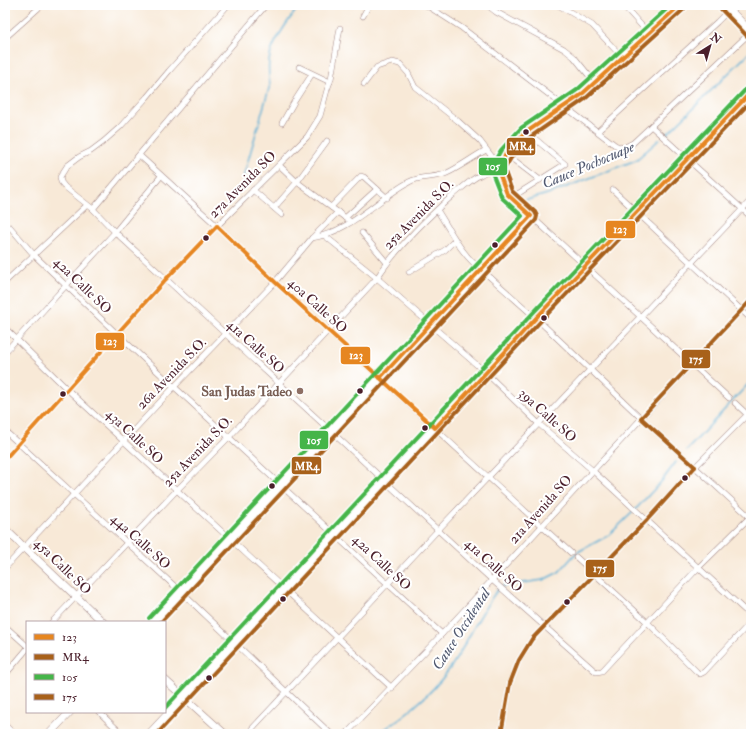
<svg xmlns="http://www.w3.org/2000/svg" width="756" height="739" font-family="'IM FELL Double Pica',serif">
	<rect width="100%" height="100%" fill="#fff"/>
	<filter id="ink" filterUnits="userSpaceOnUse"><feTurbulence type="fractalNoise" baseFrequency=".025" numOctaves="2"/><feDisplacementMap in="SourceGraphic" scale="8" xChannelSelector="R" yChannelSelector="G"/><feConvolveMatrix kernelMatrix="1 2 1 2 8 2 1 2 1" color-interpolation-filters="sRGB"/></filter>
	<filter id="wash" filterUnits="userSpaceOnUse"><feTurbulence type="fractalNoise" baseFrequency=".012" numOctaves="4" result="noise"/><feDisplacementMap in="SourceGraphic" scale="16" xChannelSelector="R" yChannelSelector="G"/><feGaussianBlur stdDeviation="0.9" result="paint"/><feColorMatrix in="noise" values="0 0 0 0 0 0 0 0 0 0 0 0 0 0 0 0 0 1.4 0 .05"/><feComposite in="paint" operator="in"/></filter>
	<g filter="url(#wash)">
		<rect width="100%" height="100%" fill="#f8e9d7"/>
		<g fill="none" stroke-linecap="round" stroke-linejoin="round">
			<g stroke="#5bb0d7" stroke-width="1.5">
				<path d="M667,134L751,51"/>
				<path d="M243,178L270,85C269,76 267,66 270,56C273,41 290,18 300,5"/>
				<path d="M520,202L551,193L636,160L660,139"/>
				<path d="M687,450L751,381"/>
				<path d="M502,586L543,580L559,572L576,553L609,535L635,510L661,482L676,462"/>
				<path d="M378,734C404,716 429,697 448,671C467,645 478,614 499,588"/>
			</g>
		</g>
	</g>
	<g filter="url(#ink)">
		<g fill="none" stroke-linecap="round" stroke-linejoin="round">
			<defs>
				<g id="street">
					<path d="M228,5L169,71L147,97L120,127L103,142L91,151L79,157L67,166L60,177L61,182L65,187L93,209L115,232L492,580L596,672L602,671L698,568L751,516"/>
					<path d="M426,5L462,28L615,145L623,148L633,143L751,32"/>
					<path d="M487,5L496,12L564,49L574,57L595,83"/>
					<path d="M558,5L592,25L622,57"/>
					<path d="M623,5L649,34"/>
					<path d="M363,16L369,5"/>
					<path d="M5,38L42,5"/>
					<path d="M299,67L330,82"/>
					<path d="M746,98L751,104"/>
					<path d="M282,123L294,102L312,74"/>
					<path d="M651,126L751,217"/>
					<path d="M598,131L717,22L734,5"/>
					<path d="M506,154L540,180"/>
					<path d="M139,155L217,226L275,282L571,553"/>
					<path d="M279,165L297,182L351,222"/>
					<path d="M253,190L282,215"/>
					<path d="M613,190L751,319"/>
					<path d="M511,198L565,164L527,132"/>
					<path d="M331,207L361,176L364,177L387,198"/>
					<path d="M274,208L297,182L327,141"/>
					<path d="M93,209L266,5"/>
					<path d="M437,210C451,231 461,255 482,270L536,318L641,418L751,518"/>
					<path d="M531,216L729,398"/>
					<path d="M345,218L377,189"/>
					<path d="M10,227L34,255L117,334L442,634"/>
					<path d="M362,233L387,263"/>
					<path d="M325,236L377,278L485,372L539,424L592,470L751,616"/>
					<path d="M312,238C350,232 376,200 409,182C422,175 434,179 447,173C460,167 473,157 486,150"/>
					<path d="M409,272L445,250L455,240"/>
					<path d="M5,282L87,205"/>
					<path d="M5,328L68,390L392,688"/>
					<path d="M5,352L115,232L161,176"/>
					<path d="M735,403L751,418"/>
					<path d="M5,431L181,592L331,734"/>
					<path d="M5,459L166,279L217,226L307,137L320,116L327,90L331,79L340,28"/>
					<path d="M576,557L647,622L697,672L700,674L704,672L751,622"/>
					<path d="M5,568L174,387L275,282L312,238L338,212"/>
					<path d="M52,622L176,491L229,437L377,278C397,247 425,220 452,196C462,188 471,179 482,174C487,171 493,169 499,166L480,141L458,121L415,87L408,73L400,64L392,62L377,67L364,84"/>
					<path d="M5,626L27,646"/>
					<path d="M5,675L27,649"/>
					<path d="M99,712L122,734"/>
					<path d="M5,725L14,734"/>
					<path d="M398,733L400,734"/>
					<path d="M247,734L438,530L751,200"/>
					<path d="M346,734L442,634L751,300"/>
					<path d="M501,734L510,683L519,660L532,639L647,520L695,467L751,411"/>
				</g>
				<g id="secondary">
					<path d="M725,5L751,32"/>
					<path d="M5,529L103,622"/>
					<path d="M153,622L531,216L507,194L499,173V166L506,154L525,133L581,95L680,5"/>
					<path d="M165,680L225,734"/>
					<path d="M49,734L70,712"/>
					<path d="M149,734L435,428L536,318L751,92"/>
				</g>
			</defs>
			<use href="#street" stroke="#a18481" stroke-width="6"/>
			<use href="#secondary" stroke="#a18481" stroke-width="8"/>
			<use href="#street" stroke="#fff" stroke-width="5"/>
			<use href="#secondary" stroke="#fff" stroke-width="7"/>
			<defs>
				<g id="bus-1">
					<path d="M217,226L275,282L435,428L536,318L751,92"/>
					<path d="M380,378L531,216L507,194L499,173V166L506,154L525,133L581,95L680,5"/>
					<path d="M5,459L166,279L217,226"/>
				</g>
				<g id="bus-2">
					<path d="M721,9L747,36"/>
					<path d="M161,622L536,220L537,216L535,212L512,191L505,172V168L511,158L529,138L585,99L684,9"/>
					<path d="M157,734L540,322L751,101"/>
				</g>
				<g id="bus-3">
					<path d="M149,618L522,216L502,198L493,175V164L501,150L521,128L577,90L671,5"/>
					<path d="M165,708L532,314L747,88"/>
				</g>
				<g id="bus-4">
					<path d="M641,418L751,300"/>
					<path d="M641,418L695,467"/>
					<path d="M501,734L510,683L519,660L532,639L647,520L695,467"/>
				</g>
			</defs>
			<use href="#bus-1" stroke="#fff" stroke-width="7"/>
			<use href="#bus-2" stroke="#fff" stroke-width="7"/>
			<use href="#bus-3" stroke="#fff" stroke-width="7"/>
			<use href="#bus-4" stroke="#fff" stroke-width="7"/>
			<use href="#bus-1" stroke="#e68620" stroke-width="4"/>
			<use href="#bus-2" stroke="#a8611a" stroke-width="4"/>
			<use href="#bus-3" stroke="#45b549" stroke-width="4"/>
			<use href="#bus-4" stroke="#a8611a" stroke-width="4"/>
		</g>
	</g>
	<g fill="#4a1f2b" stroke="#fff" stroke-width="1.5">
		<circle cx="526" cy="132" r="3.5"/>
		<circle cx="206" cy="238" r="3.5"/>
		<circle cx="495" cy="245" r="3.5"/>
		<circle cx="544" cy="318" r="3.5"/>
		<circle cx="360" cy="391" r="3.5"/>
		<circle cx="63" cy="394" r="3.5"/>
		<circle cx="425" cy="428" r="3.5"/>
		<circle cx="685" cy="478" r="3.5"/>
		<circle cx="272" cy="486" r="3.5"/>
		<circle cx="283" cy="599" r="3.5"/>
		<circle cx="567" cy="602" r="3.5"/>
		<circle cx="209" cy="678" r="3.5"/>
	</g>
	<circle fill="#8d6e63" stroke="#fff" stroke-width="1.5" cx="300" cy="391" r="4"/>
	<g text-anchor="middle" stroke-width="4" stroke-linejoin="round" paint-order="stroke">
		<g font-size="14" fill="#4a1f2b" stroke="#fff">
			<text transform="translate(242 184) rotate(-45)" y="5">27a Avenida SO</text>
			<text transform="translate(418 214) rotate(-45)" y="5">25a Avenida S.O.</text>
			<text transform="translate(83 285) rotate(44)" y="5">42a Calle SO</text>
			<text transform="translate(318 305) rotate(42)" y="5">40a Calle SO</text>
			<text transform="translate(256 346) rotate(42)" y="5">41a Calle SO</text>
			<text transform="translate(171 373) rotate(-46)" y="5">26a Avenida S.O.</text>
			<text transform="translate(548 415) rotate(42)" y="5">39a Calle SO</text>
			<text transform="translate(135 436) rotate(43)" y="5">43a Calle SO</text>
			<text transform="translate(197 451) rotate(-46)" y="5">25a Avenida S.O.</text>
			<text transform="translate(540 509) rotate(-48)" y="5">21a Avenida SO</text>
			<text transform="translate(141 541) rotate(42)" y="5">44a Calle SO</text>
			<text transform="translate(382 562) rotate(43)" y="5">42a Calle SO</text>
			<text transform="translate(494 565) rotate(42)" y="5">41a Calle SO</text>
			<text transform="translate(63 566) rotate(44)" y="5">45a Calle SO</text>
		</g>
		<g font-size="14" font-weight="bold" fill="#785e54" stroke="#fff" text-anchor="end">
			<text x="292" y="396">San Judas Tadeo</text>
		</g>
		<g font-size="15" font-style="italic" fill="#515970" stroke="#fff">
			<text transform="translate(588 165) rotate(-23)" y="5">Cauce Pochocuape</text>
			<text transform="translate(461 629) rotate(-57)" y="5">Cauce Occidental</text>
		</g>
	</g>
	<g stroke="#fff" stroke-width="1.5">
		<rect x="506" y="137" width="30" height="19" rx="4" fill="#a8611a"/>
		<rect x="478" y="157" width="30" height="19" rx="4" fill="#45b549"/>
		<rect x="605" y="220" width="31" height="19" rx="4" fill="#e68620"/>
		<rect x="95" y="332" width="30" height="19" rx="4" fill="#e68620"/>
		<rect x="340" y="346" width="31" height="19" rx="4" fill="#e68620"/>
		<rect x="681" y="349" width="30" height="20" rx="4" fill="#a8611a"/>
		<rect x="299" y="430" width="30" height="20" rx="4" fill="#45b549"/>
		<rect x="291" y="456" width="31" height="19" rx="4" fill="#a8611a"/>
		<rect x="585" y="559" width="30" height="19" rx="4" fill="#a8611a"/>
	</g>
	<g font-size="11" text-anchor="middle" font-weight="bold" fill="#fff">
		<text x="521" y="150">MR4</text>
		<text x="493" y="170">105</text>
		<text x="620" y="233">123</text>
		<text x="110" y="345">123</text>
		<text x="356" y="359">123</text>
		<text x="696" y="363">175</text>
		<text x="314" y="444">105</text>
		<text x="307" y="470">MR4</text>
		<text x="600" y="572">175</text>
	</g>
	<rect width="756" height="739" fill="none" stroke="#fff" stroke-width="20"/>
	<rect x="26" y="621" width="140" height="92" fill="#ffffff" stroke="#b7a5aa"/>
	<rect x="34" y="634" width="20" height="6" fill="#e68620" stroke="#b7a5aa"/>
	<text x="62" y="641" font-size="12" fill="#4a1f2b">123</text>
	<rect x="34" y="654" width="20" height="6" fill="#a8611a" stroke="#b7a5aa"/>
	<text x="62" y="661" font-size="12" fill="#4a1f2b">MR4</text>
	<rect x="34" y="674" width="20" height="6" fill="#45b549" stroke="#b7a5aa"/>
	<text x="62" y="681" font-size="12" fill="#4a1f2b">105</text>
	<rect x="34" y="694" width="20" height="6" fill="#a8611a" stroke="#b7a5aa"/>
	<text x="62" y="701" font-size="12" fill="#4a1f2b">175</text>
	<g transform="translate(710 46) rotate(37)" stroke="#ffffff" stroke-width="3" paint-order="stroke">
	<path d="M0-3L7 15L0 10L-7 15Z" fill="#4a1f2b"/>
	<text y="-6" font-size="11" font-weight="bold" text-anchor="middle" fill="#4a1f2b">N</text>
	</g>
</svg>
